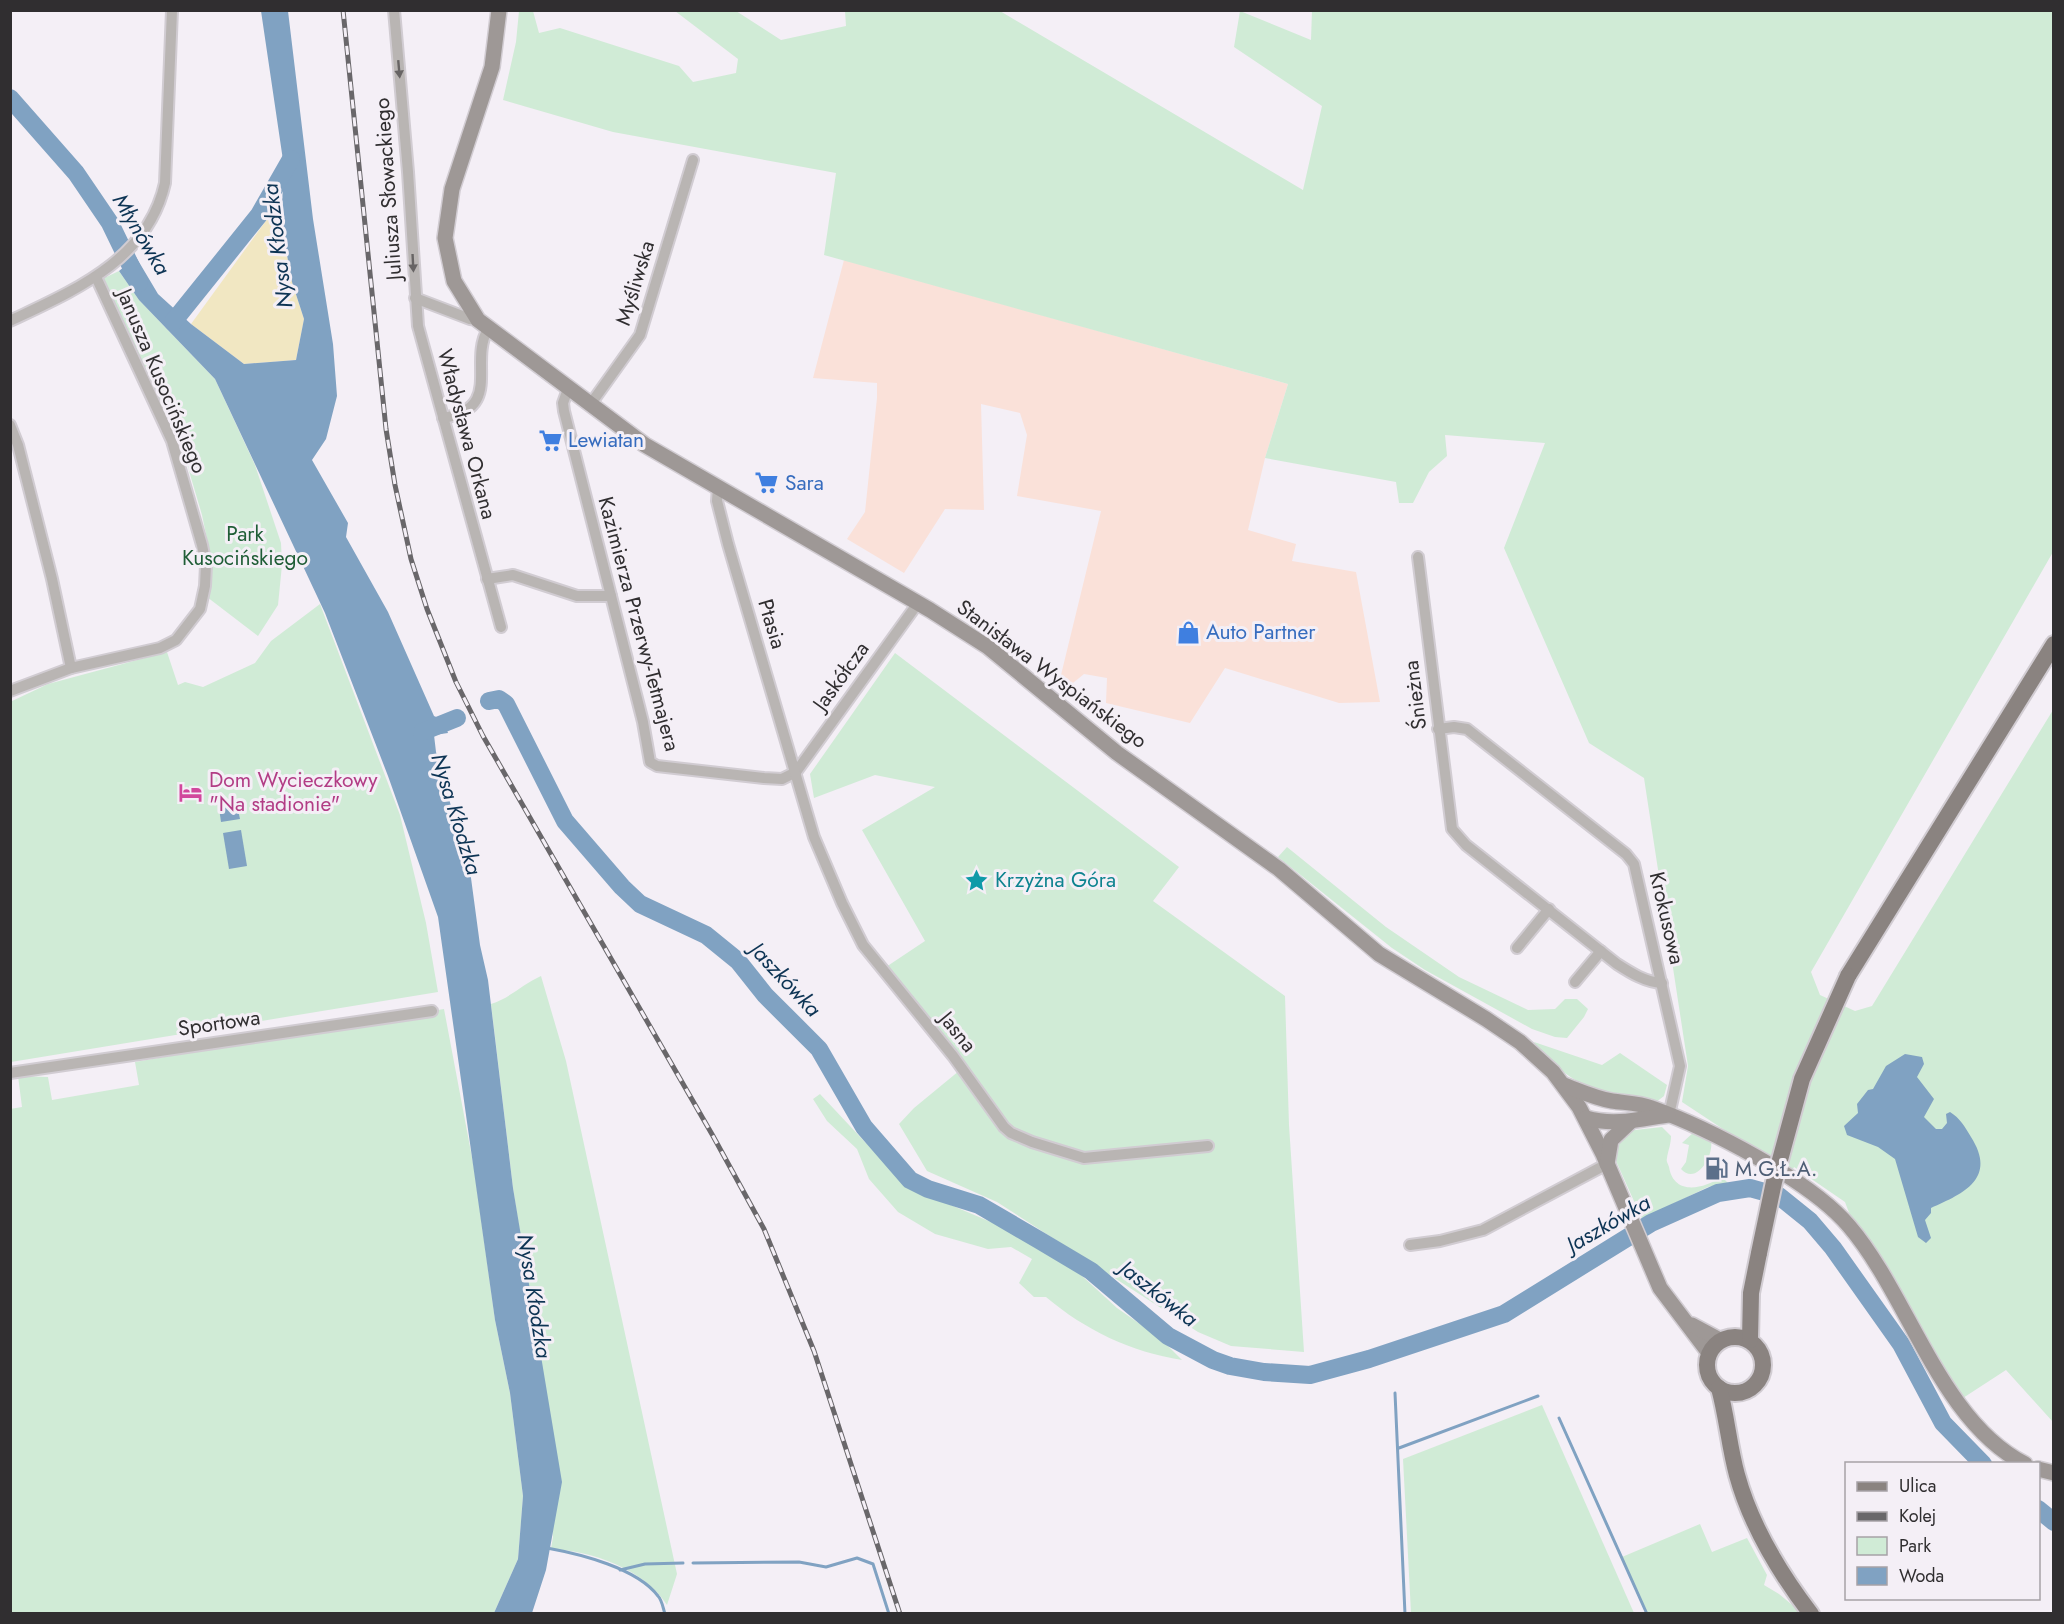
<svg xmlns="http://www.w3.org/2000/svg" width="2064" height="1624" font-family="Jost,sans-serif">
	<rect width="100%" height="100%" fill="#f4eff6"/>
	<path fill="#fae1d9" d="M844,260L1288,384L1265,458L1248,530L1296,544L1292,561L1356,572L1380,702L1339,703L1225,668L1190,723L1106,703L1107,678L1084,674L1068,687L1060,679L1101,511L1017,496L1027,435L1020,413L981,404L984,510L945,509L904,573L847,539L865,512L877,398V383L813,378Z"/>
	<g fill="#d0ebd6">
		<path d="M1312,10L2053,11V552L1811,972L1820,995L1855,1011L1872,1006L2053,710V1422L2006,1370L1963,1398L1882,1263L1851,1218L1845,1202L1794,1167L1791,1174L1682,1102L1688,1066L1644,778L1589,743L1504,548L1545,443L1445,435L1447,456L1429,472L1413,503H1399L1396,482L1265,458L1288,384L824,255L836,173L613,132L503,100L516,42L519,11H533L539,33L560,28L679,66L693,82L736,73L738,59L675,11H736L781,40L846,26L845,11H1000L1303,190L1322,106L1234,47L1240,11L1311,40Z"/>
		<path d="M119,271L139,300L215,379L255,465L281,543L282,565L278,605L258,636L207,597L212,563L202,515L184,454L102,279Z"/>
		<path d="M320,604L400,815L426,923L438,992L11,1062L10,702L48,684L167,652L178,685L185,682L203,687L255,663L271,641Z"/>
		<path d="M895,653L1179,867L1153,901L1285,996L1289,1125L1304,1352L1231,1346L1198,1332L997,1202L927,1171L899,1124L914,1108L965,1066L886,967L925,941L862,830L935,787L875,775L814,798L810,774Z"/>
		<path d="M1287,847L1386,927L1459,977L1528,1010L1555,1009L1565,999H1577L1588,1009L1584,1017L1567,1038L1555,1037L1532,1029L1425,970L1392,948L1278,857Z"/>
		<path d="M541,976L566,1061L677,1574L667,1605C644,1569 592,1551 551,1549L553,1537L536,1335L513,1188L491,1004C510,998 523,984 541,976Z"/>
		<path d="M444,1009L474,1168L495,1320L510,1393L523,1496L518,1559L494,1613H11L10,1109L22,1107L18,1076L48,1077L52,1100L139,1085L135,1062Z"/>
		<path d="M1534,1042L1602,1065L1620,1053L1667,1085L1664,1096L1655,1103C1609,1096 1589,1094 1552,1063C1546,1057 1537,1049 1534,1042Z"/>
		<path d="M820,1094L893,1172L913,1189L1019,1234L1081,1275L1117,1308L1160,1338L1182,1360C1131,1352 1085,1330 1046,1297H1034L1019,1283L1032,1259L1011,1247L988,1249L935,1234L898,1212L869,1179L857,1149L827,1121L813,1099Z"/>
		<path d="M1662,1127L1671,1136C1671,1144 1668,1151 1667,1158C1666,1162 1668,1163 1669,1167C1674,1196 1703,1189 1722,1177L1728,1183L1708,1187L1642,1219L1616,1161L1615,1148L1626,1131Z"/>
		<path d="M1694,1132L1711,1141C1714,1156 1696,1186 1681,1169L1686,1162L1689,1145L1682,1143Z"/>
		<path d="M1542,1405L1634,1613H1411L1403,1459Z"/>
		<path d="M1700,1524L1712,1552L1747,1538L1767,1575L1764,1585L1779,1594L1802,1613H1646L1622,1557Z"/>
	</g>
	<path fill="#f1e7c2" d="M281,200V223L292,282L304,319L296,360L244,364L191,324Z"/>
	<g fill="#80a2c2">
		<path d="M261,11H288L313,219L333,344L337,396L326,439L312,460L348,523L346,537L388,612L434,716L443,720L448,733L434,735L436,752L471,878L480,945L488,980L513,1188L562,1482L546,1570L532,1613H494L518,1559L523,1496L510,1393L495,1320L438,917L388,776L325,613L215,379L139,300L119,271L136,257L158,294L191,324L244,364L296,360L304,319L292,282L281,223L284,167Z"/>
		<path d="M237,805L240,819L221,822L219,808Z"/>
		<path d="M241,830L247,866L229,869L223,833Z"/>
		<path d="M1905,1054L1922,1057L1924,1064L1917,1077L1934,1099L1924,1117L1936,1129H1942L1947,1123L1946,1114L1950,1112C1960,1118 1965,1127 1971,1137C1997,1178 1965,1193 1931,1208V1213L1925,1220L1931,1238L1926,1243L1918,1237L1895,1159L1878,1147L1847,1135L1844,1126L1858,1113L1857,1104L1868,1090L1873,1089L1886,1066Z"/>
	</g>
	<g fill="none" stroke-linecap="round" stroke-linejoin="round">
		<g stroke="#80a2c2" stroke-width="3">
			<path d="M1395,1393L1405,1614"/>
			<path d="M1559,1418L1647,1614"/>
			<path d="M1399,1448L1538,1396"/>
			<path d="M547,1548C580,1554 637,1568 658,1596C662,1600 663,1608 665,1614"/>
			<path d="M693,1563L799,1562L826,1567L857,1558L873,1564L889,1614"/>
			<path d="M620,1570L645,1564L683,1563"/>
		</g>
		<g stroke="#80a2c2" stroke-width="18">
			<path d="M10,98L76,173L110,223L139,283"/>
			<path d="M173,322L259,215L291,159"/>
			<path d="M489,701L499,699L506,704L565,821L622,887L640,904L706,935L738,961L765,995L819,1049L864,1127L910,1180L928,1189L979,1205L1039,1240L1091,1271L1168,1336L1213,1360L1230,1366L1264,1372L1310,1375L1369,1359L1504,1314L1651,1223L1718,1193L1750,1188L1779,1196L1810,1221L1833,1248L1901,1344L1943,1423L1983,1464"/>
			<path d="M422,732L457,718"/>
			<path d="M2038,1509L2054,1522"/>
		</g>
		<defs>
			<g id="street">
				<path d="M394,10L408,172L418,326L501,627"/>
				<path d="M415,298L470,319L478,320"/>
				<path d="M10,321C75,290 148,260 165,183L172,10"/>
				<path d="M568,389L563,403L564,411L643,722L650,762L657,766L764,778L782,779L796,772L918,603"/>
				<path d="M590,405L640,335L693,160"/>
				<path d="M443,418C504,408 468,363 488,329"/>
				<path d="M10,425L18,445L52,579L71,668"/>
				<path d="M718,487L717,501L728,544L814,837L842,903L863,945L953,1056L1004,1127L1011,1133L1032,1142L1084,1158L1208,1146"/>
				<path d="M1418,557L1452,829L1466,845L1617,964C1631,973 1645,982 1662,983"/>
				<path d="M487,579L513,575L577,596H611"/>
				<path d="M10,691L71,668L160,648L176,640L200,609L205,586L206,565L202,545L172,441L96,277"/>
				<path d="M1438,729L1454,727L1467,729L1626,854L1634,864L1680,1066L1669,1115"/>
				<path d="M1517,948L1549,909"/>
				<path d="M1575,982L1601,951"/>
				<path d="M10,1073L432,1011"/>
				<path d="M1410,1245L1440,1241L1483,1230L1607,1164"/>
			</g>
			<g id="secondary">
				<path d="M499,10L492,67L452,189L445,238L454,281L478,320L645,445L930,610L988,647L1117,753L1279,869L1379,954L1486,1019L1520,1042L1553,1072L1579,1107L1603,1154L1660,1288L1709,1353"/>
				<path d="M1564,1085C1580,1091 1595,1098 1612,1101C1625,1103 1639,1103 1652,1108C1708,1128 1810,1180 1849,1226C1909,1296 1940,1421 2025,1464"/>
				<path d="M1586,1118C1614,1126 1640,1119 1668,1115"/>
				<path d="M1607,1164L1611,1140L1630,1122"/>
				<path d="M1692,1325L1720,1340"/>
				<path d="M2038,1469L2054,1473"/>
			</g>
			<g id="primary">
				<path d="M1848,976L2054,644"/>
				<circle cx="1735" cy="1365" r="28"/>
				<path d="M1750,1340L1751,1293L1759,1253"/>
				<path d="M1719,1388C1727,1417 1729,1446 1737,1475C1751,1526 1779,1572 1811,1614"/>
			</g>
		</defs>
		<use href="#street" stroke="#d1ccd2" stroke-width="14"/>
		<use href="#secondary" stroke="#d1ccd2" stroke-width="18"/>
		<use href="#primary" stroke="#d1ccd2" stroke-width="20"/>
		<use href="#street" stroke="#b9b5b3" stroke-width="10"/>
		<use href="#secondary" stroke="#9e9896" stroke-width="15"/>
		<use href="#primary" stroke="#8a8380" stroke-width="16"/>
		<defs>
			<path id="rail" d="M343,10L386,429L395,485L411,559L427,609L456,682L483,736L713,1136L764,1229L814,1351L900,1614"/>
		</defs>
		<use href="#rail" stroke="#69676a" stroke-width="5"/>
		<use href="#rail" stroke="#f4eff6" stroke-width="3" stroke-dasharray="9" stroke-linecap="butt"/>
		<defs>
			<path id="primary-bridge" d="M1759,1253L1774,1182L1802,1079L1848,976"/>
		</defs>
		<use href="#primary-bridge" stroke="#d1ccd2" stroke-width="20" stroke-linecap="butt"/>
		<use href="#primary-bridge" stroke="#8a8380" stroke-width="16"/>
	</g>
	<defs><path id="oneway-solid" d="M-6-.8H1V-3.2L6.5 0L1 3.2V.8H-6Z" transform="scale(1.5)"/></defs>
	<g fill="#676464">
		<use href="#oneway-solid" transform="translate(399 69) rotate(85)"/>
		<use href="#oneway-solid" transform="translate(413 263) rotate(87)"/>
	</g>
	<defs>
		<symbol id="supermarket-bare" viewBox="-9 -9 18 18"><path d="M-6-5.5h2.5l.6 2H6L4.5 2H-2.5L-4.4-4H-6ZM-1.5 3.2a1.3 1.3 0 1 0 .1 0ZM3 3.2a1.3 1.3 0 1 0 .1 0Z" fill="#3f7fe0" stroke="#f4eff6" stroke-width="2.5" paint-order="stroke"/></symbol>
		<symbol id="shop-bare" viewBox="-9 -9 18 18"><path d="M-5-2.5h2.3a2.7 3.5 0 0 1 5.4 0H5L5.5 6h-11ZM-1.5-2.5h3a1.5 2.3 0 0 0-3 0Z" fill="#3f7fe0" stroke="#f4eff6" stroke-width="2.5" paint-order="stroke"/></symbol>
		<symbol id="hotel-bare" viewBox="-9 -9 18 18"><path d="M-6-4.5h1.5V1H6V5H4.5V3h-9V5H-6ZM-4 0a1.8 1.8 0 1 1 3.6 0ZM.5 0V-2.5h3Q6-2.5 6 0Z" fill="#d1479c" stroke="#f4eff6" stroke-width="2.5" paint-order="stroke"/></symbol>
		<symbol id="sight-bare" viewBox="-9 -9 18 18"><path d="M0-6L1.8-2.2L6-1.7L2.9 1.2L3.7 5.4L0 3.3L-3.7 5.4L-2.9 1.2L-6-1.7L-1.8-2.2Z" fill="#0f9aa8" stroke="#f4eff6" stroke-width="2.5" paint-order="stroke"/></symbol>
		<symbol id="fuel-bare" viewBox="-9 -9 18 18"><path d="M-5.5-6h7V0h2V4h1.3V-2.5L3-4.5l.8-.8L6-3V5H2.5V1h-1V6h-7ZM-4.2-4.7v3.2H.2V-4.7Z" fill="#5c6f8a" stroke="#f4eff6" stroke-width="2.5" paint-order="stroke"/></symbol>
	</defs>
	<g fill-rule="evenodd">
		<use href="#supermarket-bare" x="534" y="424" width="33" height="33"/>
		<use href="#supermarket-bare" x="750" y="466" width="33" height="33"/>
		<use href="#shop-bare" x="1172" y="616" width="33" height="33"/>
		<use href="#hotel-bare" x="174" y="776" width="33" height="33"/>
		<use href="#sight-bare" x="960" y="864" width="33" height="33"/>
		<use href="#fuel-bare" x="1700" y="1152" width="33" height="33"/>
	</g>
	<g text-anchor="middle" stroke-width="6" stroke-linejoin="round" paint-order="stroke">
		<g font-size="21" fill="#302e30" stroke="#f4eff6">
			<text transform="translate(388 189) rotate(-94)" y="7">Juliusza Słowackiego</text>
			<text transform="translate(635 283) rotate(-73)" y="7">Myśliwska</text>
			<text transform="translate(162 381) rotate(67)" y="7">Janusza Kusocińskiego</text>
			<text transform="translate(467 434) rotate(75)" y="7">Władysława Orkana</text>
			<text transform="translate(639 624) rotate(75)" y="7">Kazimierza Przerwy-Tetmajera</text>
			<text transform="translate(772 624) rotate(73)" y="7">Ptasia</text>
			<text transform="translate(1052 674) rotate(37)" y="7">Stanisława Wyspiańskiego</text>
			<text transform="translate(841 676) rotate(-54)" y="7">Jaskółcza</text>
			<text transform="translate(1415 695) rotate(-97)" y="7">Śnieżna</text>
			<text transform="translate(1667 918) rotate(77)" y="7">Krokusowa</text>
			<text transform="translate(219 1023) rotate(-8)" y="7">Sportowa</text>
			<text transform="translate(958 1032) rotate(51)" y="7">Jasna</text>
		</g>
		<g font-size="21" fill="#366cbe" stroke="#f4eff6" text-anchor="start">
			<text x="568" y="447">Lewiatan</text>
			<text x="785" y="490">Sara</text>
			<text x="1206" y="639">Auto Partner</text>
		</g>
		<g font-size="21" fill="#1f5d36" stroke="#f4eff6">
			<text x="245" y="541">Park<tspan x="245" dy="24">Kusocińskiego</tspan></text>
		</g>
		<g font-size="21" fill="#b23c85" stroke="#f4eff6" text-anchor="start">
			<text x="209" y="787">Dom Wycieczkowy<tspan x="209" dy="24">"Na stadionie"</tspan></text>
		</g>
		<g font-size="21" fill="#0d838f" stroke="#f4eff6" text-anchor="start">
			<text x="995" y="887">Krzyżna Góra</text>
		</g>
		<g font-size="21" fill="#4e5e75" stroke="#f4eff6" text-anchor="start">
			<text x="1735" y="1176">M.G.Ł.A.</text>
		</g>
		<g font-size="22" font-style="italic" fill="#0d3454" stroke="#f4eff6">
			<text transform="translate(142 234) rotate(59)" y="8">Młynówka</text>
			<text transform="translate(277 246) rotate(-97)" y="8">Nysa Kłodzka</text>
			<text transform="translate(457 814) rotate(73)" y="8">Nysa Kłodzka</text>
			<text transform="translate(786 979) rotate(47)" y="8">Jaszkówka</text>
			<text transform="translate(1608 1223) rotate(-30)" y="8">Jaszkówka</text>
			<text transform="translate(1159 1293) rotate(38)" y="8">Jaszkówka</text>
			<text transform="translate(535 1296) rotate(81)" y="8">Nysa Kłodzka</text>
		</g>
	</g>
	<rect width="2064" height="1624" fill="none" stroke="#302e30" stroke-width="24"/>
	<rect x="1845" y="1462" width="195" height="138" fill="#f4eff6" stroke="#a6a2a7" stroke-width="1.5"/>
	<rect x="1857" y="1482" width="30" height="9" fill="#8a8380" stroke="#a6a2a7" stroke-width="1.5"/>
	<text x="1899" y="1492" font-size="18" fill="#302e30">Ulica</text>
	<rect x="1857" y="1512" width="30" height="9" fill="#69676a" stroke="#a6a2a7" stroke-width="1.5"/>
	<text x="1899" y="1522" font-size="18" fill="#302e30">Kolej</text>
	<rect x="1857" y="1537" width="30" height="18" fill="#d0ebd6" stroke="#a6a2a7" stroke-width="1.5"/>
	<text x="1899" y="1552" font-size="18" fill="#302e30">Park</text>
	<rect x="1857" y="1567" width="30" height="18" fill="#80a2c2" stroke="#a6a2a7" stroke-width="1.5"/>
	<text x="1899" y="1582" font-size="18" fill="#302e30">Woda</text>
</svg>
